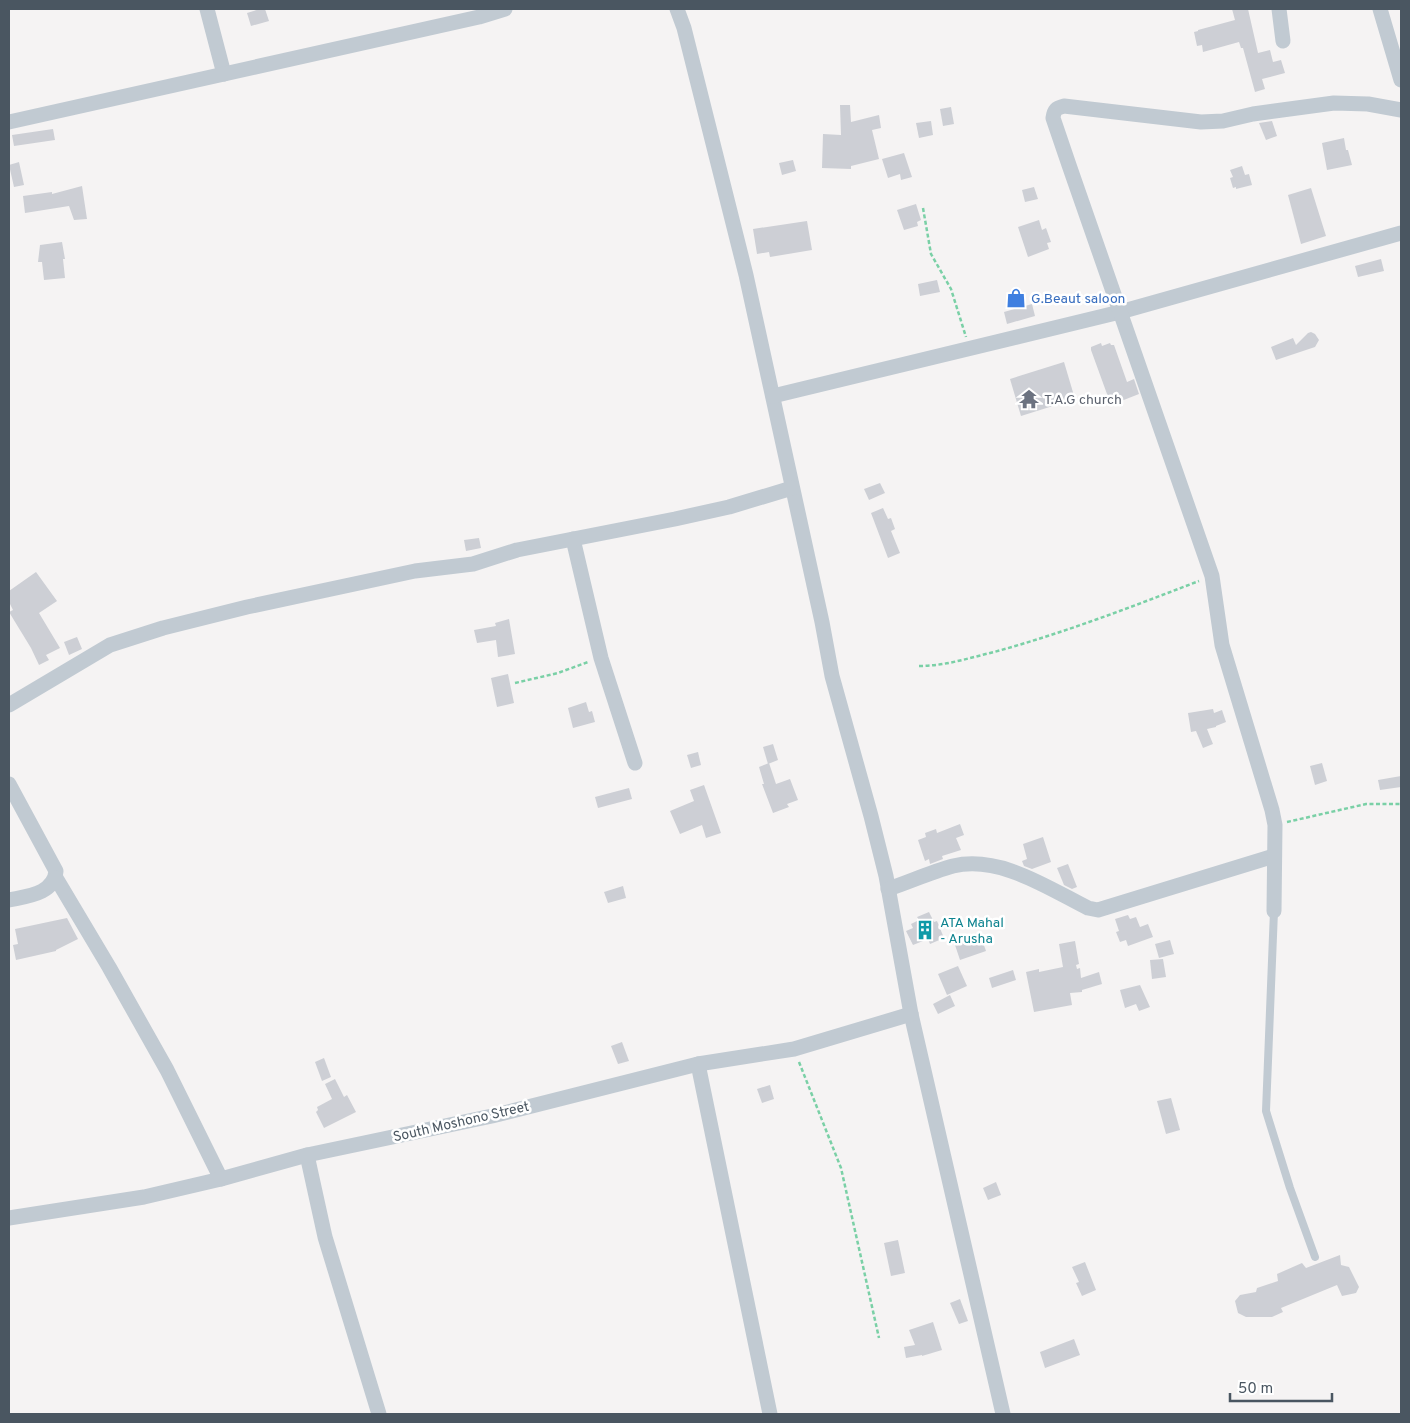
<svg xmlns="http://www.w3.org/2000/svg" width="1410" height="1423" font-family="Overpass,sans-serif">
	<rect width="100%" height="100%" fill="#f5f3f3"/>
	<g fill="#cdcfd5">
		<path d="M260,9H265L269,21L251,26L247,13Z"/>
		<path d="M1232,9H1248L1258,53L1270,50L1273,62L1281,60L1285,73L1262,79L1265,89L1255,92L1243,48H1241L1239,42L1203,52L1202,45L1197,46L1194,32L1198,31V30L1235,20Z"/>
		<path d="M840,105H850L851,122L879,115L881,128L872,130L879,159L851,166V169L822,168L823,134L841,135Z"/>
		<path d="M951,107L954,124L943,126L940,109Z"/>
		<path d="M931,121L933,135L919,138L916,123Z"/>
		<path d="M1272,121L1277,136L1266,140L1259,123Z"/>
		<path d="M53,129L55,140L14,146L12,135Z"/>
		<path d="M1344,138L1346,150H1348L1352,165L1327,170L1322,143Z"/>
		<path d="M904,153L912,177L901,180L900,174L888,178L882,159Z"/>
		<path d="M793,160L796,171L782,175L779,163Z"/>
		<path d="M19,162L24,185L14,187L9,165Z"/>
		<path d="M1242,166L1245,175L1249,174L1252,185L1236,189V187L1233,188L1230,178L1233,177L1230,170Z"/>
		<path d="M82,186L87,219L74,220L69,206L25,213L23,196L52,192V194Z"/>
		<path d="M1034,187L1038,199L1025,202L1022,190Z"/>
		<path d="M1311,188L1326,236L1301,244L1288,195Z"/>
		<path d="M916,204L921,220L917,222L918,226L904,230L897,210Z"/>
		<path d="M1039,220L1042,230L1046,228L1051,242L1047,243L1049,249L1028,257L1018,227Z"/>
		<path d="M807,221L812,250L770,257L769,252L757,254L753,229Z"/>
		<path d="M62,242L65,259H63L65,278L44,280L42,262H38L40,245Z"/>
		<path d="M1381,259L1384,271L1358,277L1355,266Z"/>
		<path d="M937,280L940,292L920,296L918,284Z"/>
		<path d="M1032,304L1035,316L1007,324L1004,312Z"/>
		<path d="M1311,332L1315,334L1319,340L1315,347L1276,360L1271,347L1293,338L1296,345L1308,333Z"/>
		<path d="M1101,343L1102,346L1110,343L1111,345H1114L1127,382L1134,379L1139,394L1111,405L1091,350V347Z"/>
		<path d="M1064,362L1075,399L1021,416L1010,379Z"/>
		<path d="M880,483L885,493L869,500L864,489Z"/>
		<path d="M883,508L888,519L891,518L895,529L891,531L900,553L888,558L871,513Z"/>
		<path d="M479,538L481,548L466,551L464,540Z"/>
		<path d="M36,572L57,601L39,613L60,648L46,655L49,660L39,665L31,648L9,612L13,610L9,602V591Z"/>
		<path d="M509,619L515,654L498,657L496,640L477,643L474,630L496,626L495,623Z"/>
		<path d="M77,637L82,649L69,655L64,642Z"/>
		<path d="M508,674L514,703L497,707L491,678Z"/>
		<path d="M586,702L589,712L592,711L595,722L573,728L568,708Z"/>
		<path d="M1213,709L1214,713L1222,710L1226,722L1216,726V727L1207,729L1213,744L1203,748L1196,731L1191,732L1188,713Z"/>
		<path d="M773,744L778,760L768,764L763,747Z"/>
		<path d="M698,752L701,765L691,768L687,755Z"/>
		<path d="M769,763L776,784L790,779L798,800L787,804L789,807L773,813L762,784H764L759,767Z"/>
		<path d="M1322,763L1327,781L1315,785L1310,766Z"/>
		<path d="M1401,776V787L1380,790L1378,780Z"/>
		<path d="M704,785L721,833L706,838L702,825L680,834L670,811L694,801L690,790Z"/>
		<path d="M629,788L632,799L598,808L595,797Z"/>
		<path d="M960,824L964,835L956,838L961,850L942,856L943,859L930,864L929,859L925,861L918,840L926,837L925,833L936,829L937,833Z"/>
		<path d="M1043,837L1051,862L1032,869L1024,866L1022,861L1027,859L1023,844Z"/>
		<path d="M1068,864L1077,887L1072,889L1064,885L1057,868Z"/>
		<path d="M623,886L626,898L608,903L604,892Z"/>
		<path d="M929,912L934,922L937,921L944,938L930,944L928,939L913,945L906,931L913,928L911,924L919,920L917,917Z"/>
		<path d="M1128,915L1130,919L1136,917L1140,927L1148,924L1153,937L1128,946L1126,940L1120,942L1116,932L1119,931L1115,919Z"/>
		<path d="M67,918L78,939L56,950V951L16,960L13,945L18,944L15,929Z"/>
		<path d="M980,934L986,951L960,960L954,942Z"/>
		<path d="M1170,940L1174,954L1159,958L1155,944Z"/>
		<path d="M1075,941L1079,964L1076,965L1077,969L1080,968L1081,978L1099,972L1102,984L1082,990V992L1070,993L1072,1005L1034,1012L1026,972L1039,969V972L1063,967L1059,944Z"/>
		<path d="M1163,959L1166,977L1152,979L1150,960Z"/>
		<path d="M958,966L967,986L947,995L938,974Z"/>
		<path d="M1013,970L1016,980L992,988L989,978Z"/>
		<path d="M1140,985L1150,1007L1139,1011L1136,1004L1125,1008L1120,990Z"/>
		<path d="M950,995L955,1006L938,1014L933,1004Z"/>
		<path d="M622,1042L629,1061L618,1064L611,1046Z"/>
		<path d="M324,1058L331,1077L322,1081L315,1062Z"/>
		<path d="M335,1079L344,1097L347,1095L356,1112L324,1128L316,1112L318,1110L317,1107L332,1099L325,1084Z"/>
		<path d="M770,1085L774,1099L762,1103L757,1089Z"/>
		<path d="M1171,1098L1180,1130L1166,1134L1157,1101Z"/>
		<path d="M996,1182L1001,1195L988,1200L983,1188Z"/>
		<path d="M898,1240L905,1273L891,1276L884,1243Z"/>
		<path d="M1340,1255L1341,1265L1349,1267L1359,1287L1356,1293L1342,1296L1337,1285L1281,1308L1283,1312L1272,1317H1246L1238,1313L1235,1301L1240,1295L1256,1292L1257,1288L1278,1281L1277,1274L1302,1263L1306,1268Z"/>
		<path d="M1085,1262L1096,1290L1082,1296L1076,1283L1079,1282L1072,1267Z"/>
		<path d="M960,1299L968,1321L959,1324L950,1303Z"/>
		<path d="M933,1322L942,1350L922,1356V1355L906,1358L904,1347L915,1345L909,1330Z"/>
		<path d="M1074,1339L1080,1355L1045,1368L1040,1352Z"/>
	</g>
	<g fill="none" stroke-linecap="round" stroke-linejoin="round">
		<g stroke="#7ad0a6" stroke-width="2.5" stroke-dasharray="4 2.5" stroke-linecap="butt">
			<path d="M923,208L931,254L951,289L966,337"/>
			<path d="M919,666C945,666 969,658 994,652C1064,633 1131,607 1199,581"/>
			<path d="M515,683L558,673L588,662"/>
			<path d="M1287,822L1366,804H1401"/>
			<path d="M799,1062L841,1168L879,1338"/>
		</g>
		<path stroke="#c1cad2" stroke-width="8" d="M1274,911L1266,1111L1290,1188L1315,1257"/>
		<g stroke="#c1cad2" stroke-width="15">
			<path d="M207,9L224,74"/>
			<path d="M677,9L684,28L746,275L822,622L832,676L871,816L886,876L911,1014L1003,1414"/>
			<path d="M1279,9L1283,41"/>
			<path d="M1380,9L1401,80"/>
			<path d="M9,122L479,17L505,9"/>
			<path d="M773,396L1120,312L1401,233"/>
			<path d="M573,539L601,658L635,763"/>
			<path d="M9,705L110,645L163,628L247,607L415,571L473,564L517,550L675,519L729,507L792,488"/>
			<path d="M9,784L56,871C54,894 27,896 9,900"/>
			<path d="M56,878L109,967L167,1070L221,1179"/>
			<path d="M888,889C909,882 931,872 953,866C1000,855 1048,888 1088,908L1098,910L1274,856"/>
			<path d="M1274,911L1275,825L1272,810L1222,645L1212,576L1069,165L1053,118C1054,110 1056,108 1064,106L1201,122L1223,121L1253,114L1334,103L1368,104L1401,110"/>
			<path d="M698,1064L770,1414"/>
			<path d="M307,1155L325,1237L379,1414"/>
			<path d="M9,1218L144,1197L221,1179L307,1155L492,1116L698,1064L794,1049L911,1014"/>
		</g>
	</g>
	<defs>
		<symbol id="shop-bare" viewBox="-9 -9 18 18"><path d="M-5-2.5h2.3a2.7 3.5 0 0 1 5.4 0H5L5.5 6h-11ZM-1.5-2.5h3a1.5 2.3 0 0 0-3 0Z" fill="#3f7fe0" stroke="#fff" stroke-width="2.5" paint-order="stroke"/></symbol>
		<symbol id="temple-bare" viewBox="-9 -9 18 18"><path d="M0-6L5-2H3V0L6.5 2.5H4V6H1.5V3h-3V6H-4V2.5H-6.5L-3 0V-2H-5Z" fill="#6b7280" stroke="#fff" stroke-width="2.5" paint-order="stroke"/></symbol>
		<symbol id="building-bare" viewBox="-9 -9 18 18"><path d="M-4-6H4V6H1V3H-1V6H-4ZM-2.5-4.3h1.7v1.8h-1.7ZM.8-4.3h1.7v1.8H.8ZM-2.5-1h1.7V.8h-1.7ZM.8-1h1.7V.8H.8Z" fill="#0f9aa8" stroke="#fff" stroke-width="2.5" paint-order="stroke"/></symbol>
	</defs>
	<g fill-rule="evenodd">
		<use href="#shop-bare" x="1002" y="284" width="28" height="28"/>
		<use href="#temple-bare" x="1015" y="385" width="28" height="28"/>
		<use href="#building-bare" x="911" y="916" width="28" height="28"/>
	</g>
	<g text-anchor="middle" stroke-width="5" stroke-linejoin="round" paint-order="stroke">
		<g font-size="14" fill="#366cbe" stroke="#fff" text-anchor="start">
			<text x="1031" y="303">G.Beaut saloon</text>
		</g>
		<g font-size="14" fill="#5b616d" stroke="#fff" text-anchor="start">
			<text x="1044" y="404">T.A.G church</text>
		</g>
		<g font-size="14" fill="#0d838f" stroke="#fff" text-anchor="start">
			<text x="940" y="927">ATA Mahal<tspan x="940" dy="16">- Arusha</tspan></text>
		</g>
		<g font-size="14" fill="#4a5661" stroke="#fff">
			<text transform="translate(461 1121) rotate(-13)" y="5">South Moshono Street</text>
		</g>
	</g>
	<rect width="1410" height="1423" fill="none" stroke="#4a5661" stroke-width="20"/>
	<path d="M1230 1393v8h102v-8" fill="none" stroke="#4a5661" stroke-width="2.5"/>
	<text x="1238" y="1393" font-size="15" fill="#4a5661" stroke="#ffffff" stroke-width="4" paint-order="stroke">50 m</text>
</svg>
